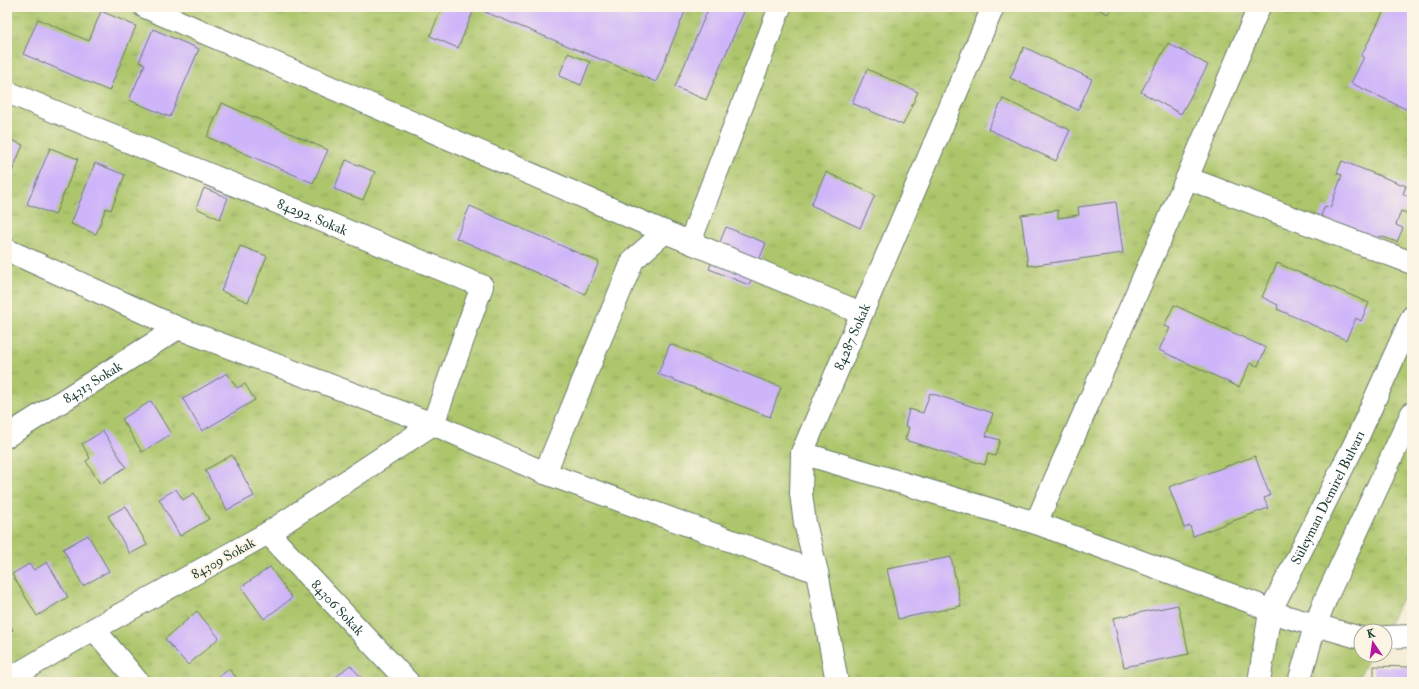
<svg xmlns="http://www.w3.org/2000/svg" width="1419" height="689" font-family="'IM FELL Double Pica',serif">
	<defs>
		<pattern id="grass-tufts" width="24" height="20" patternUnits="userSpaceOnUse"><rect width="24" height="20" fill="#adc66c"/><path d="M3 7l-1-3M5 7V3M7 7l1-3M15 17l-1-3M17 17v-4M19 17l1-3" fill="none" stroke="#8ca25a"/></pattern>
	</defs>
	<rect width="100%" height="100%" fill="#fcf5e5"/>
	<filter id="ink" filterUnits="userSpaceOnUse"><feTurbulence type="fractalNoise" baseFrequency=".025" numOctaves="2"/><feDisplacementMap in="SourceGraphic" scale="8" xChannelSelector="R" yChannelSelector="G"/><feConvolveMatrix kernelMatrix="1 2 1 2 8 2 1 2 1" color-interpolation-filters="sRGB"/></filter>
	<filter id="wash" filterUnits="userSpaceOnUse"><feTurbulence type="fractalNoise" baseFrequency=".012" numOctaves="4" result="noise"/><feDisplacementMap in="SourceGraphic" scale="16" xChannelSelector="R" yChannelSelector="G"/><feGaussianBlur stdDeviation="0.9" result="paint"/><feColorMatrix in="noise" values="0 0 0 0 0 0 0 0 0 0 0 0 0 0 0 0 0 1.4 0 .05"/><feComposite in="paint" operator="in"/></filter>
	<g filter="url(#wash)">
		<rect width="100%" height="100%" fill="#f0e9ce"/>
		<path fill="url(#grass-tufts)" stroke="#668250" d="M7,7H1412V581L1384,631H1361V655H1371L1356,682H7Z"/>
		<g id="blocks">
			<g fill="#ceb4f9">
				<path d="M442,7H475L458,48L430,36Z"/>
				<path d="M486,7H687L656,82L485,12Z"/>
				<path d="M709,7H746L706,100L675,87Z"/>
				<path d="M1094,7H1112L1108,14Z"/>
				<path d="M1386,7H1400L1412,13V112L1351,83L1364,57L1361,56Z"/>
				<path d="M101,11L136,26L109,91L23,54L38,19L89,41Z"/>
				<path d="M153,29L199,49L170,117L129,100L145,64L139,62Z"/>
				<path d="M1168,43L1208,65L1181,114L1141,92Z"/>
				<path d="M1024,47L1092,79L1078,110L1010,78Z"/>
				<path d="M568,53L590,62L581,85L559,76Z"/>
				<path d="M867,69L918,92L903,125L852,103Z"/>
				<path d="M1003,99L1070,130L1056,161L988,129Z"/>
				<path d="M222,103L328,150L313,183L207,137Z"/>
				<path d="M7,138L23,145L7,183Z"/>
				<path d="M50,148L78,159L55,215L27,204Z"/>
				<path d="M346,160L375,172L363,200L334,189Z"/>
				<path d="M1342,161L1406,186L1403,194L1412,197V207L1409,214L1401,211L1396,225L1403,228L1397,242L1380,236L1378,241L1320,218L1325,206L1330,208L1342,175L1337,173Z"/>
				<path d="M95,163L125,175L111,210L106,208L96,234L71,224Z"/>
				<path d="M826,172L875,195L860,228L811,205Z"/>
				<path d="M204,188L228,198L220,219L196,208Z"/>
				<path d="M1116,202L1123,253L1028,266L1021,215L1058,210V218L1079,215L1078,207Z"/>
				<path d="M470,206L599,262L585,294L456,238Z"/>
				<path d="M726,227L766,243L749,285L709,269Z"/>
				<path d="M240,246L267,256L248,302L221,291Z"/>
				<path d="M1277,263L1369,303L1361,321L1356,318L1346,340L1277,309L1278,305L1262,297Z"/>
				<path d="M1174,305L1266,348L1258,366L1250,363L1239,387L1159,350L1170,328L1164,326Z"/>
				<path d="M670,344L781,387L770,417L658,374Z"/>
				<path d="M227,373L237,388L245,384L255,400L202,431L183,399Z"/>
				<path d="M930,393L993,413L986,436L1000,440L995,456L988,454L985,465L905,440L909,427L905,426L909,409L923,413Z"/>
				<path d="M151,401L171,434L142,452L122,419Z"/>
				<path d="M103,431L126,467L100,484L86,461L90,458L82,444Z"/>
				<path d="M232,455L254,496L227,510L205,470Z"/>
				<path d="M1255,456L1270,496L1264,498L1268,508L1193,536L1190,526L1184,528L1169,487Z"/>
				<path d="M176,489L183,500L194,493L209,519L180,536L159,499Z"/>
				<path d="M126,506L147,545L130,554L108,516Z"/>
				<path d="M88,535L109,571L83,586L63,549Z"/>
				<path d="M951,557L961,606L898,619L887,569Z"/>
				<path d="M47,562L68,597L37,616L12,574L29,564L34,570Z"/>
				<path d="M270,567L292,598L264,619L241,587Z"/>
				<path d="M1178,605L1189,654L1124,667L1113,618Z"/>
				<path d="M197,611L219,638L188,665L165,639Z"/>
				<path d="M7,619L13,630L7,634Z"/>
				<path d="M350,665L365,682H330Z"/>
				<path d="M1374,666L1412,667V682H1374Z"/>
				<path d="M229,669L240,682H213Z"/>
			</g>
		</g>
	</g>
	<g filter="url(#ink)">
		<use href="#blocks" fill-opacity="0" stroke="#68796a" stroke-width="1"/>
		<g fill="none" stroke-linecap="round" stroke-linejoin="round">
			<defs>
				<g id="street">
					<path d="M145,7L665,232L861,313"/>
					<path id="s1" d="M7,92L482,286L433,424L268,533L94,629L7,680"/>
					<path d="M1187,178L1412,263"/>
					<path d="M690,242L780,7"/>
					<path id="s2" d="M7,436L178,328"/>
					<path d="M802,453L1036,523L1256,604L1270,612L1361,638"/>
					<path d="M545,473L633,260L665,232"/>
					<path d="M1036,523L1187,178L1259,7"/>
					<path id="s3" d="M268,533L408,682"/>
					<path d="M94,629L138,682"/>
					<path d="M1385,637L1412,636"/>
					<path id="s4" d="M837,682L817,572L805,523L801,494L802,453L993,7"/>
				</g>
				<g id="secondary">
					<path d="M7,250L178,328L433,424L545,473L817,572"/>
					<path id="s5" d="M1259,682L1270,612L1355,443L1412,317"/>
					<path d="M1299,682L1315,626L1326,598L1412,413"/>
				</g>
			</defs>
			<use href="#street" stroke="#68796a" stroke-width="24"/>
			<use href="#secondary" stroke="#68796a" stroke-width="24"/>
			<use href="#street" stroke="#fff" stroke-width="22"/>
			<use href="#secondary" stroke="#fff" stroke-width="22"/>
		</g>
	</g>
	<g text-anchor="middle" stroke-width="4" stroke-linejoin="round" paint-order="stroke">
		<g font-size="14" fill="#1f3d34" stroke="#fcf5e5">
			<text dy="5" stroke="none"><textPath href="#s1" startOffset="330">84292. Sokak</textPath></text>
			<text dy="5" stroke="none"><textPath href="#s4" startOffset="359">84287 Sokak</textPath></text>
			<text dy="5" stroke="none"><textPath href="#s2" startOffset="101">84313 Sokak</textPath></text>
			<text dy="5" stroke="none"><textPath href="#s5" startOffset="199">Süleyman Demirel Bulvarı</textPath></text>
			<text transform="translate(223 558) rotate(-29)" y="5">84309 Sokak</text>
			<text dy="5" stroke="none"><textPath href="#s3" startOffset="102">84306 Sokak</textPath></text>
		</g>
	</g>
	<rect width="1419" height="689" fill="none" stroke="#fcf5e5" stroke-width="24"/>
	<g transform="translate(1373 643) rotate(347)"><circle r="19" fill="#fcf5e5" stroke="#a4ab9e"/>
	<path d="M0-3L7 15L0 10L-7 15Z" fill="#b5179e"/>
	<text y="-6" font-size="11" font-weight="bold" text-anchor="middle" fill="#1f3d34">K</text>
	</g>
</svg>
